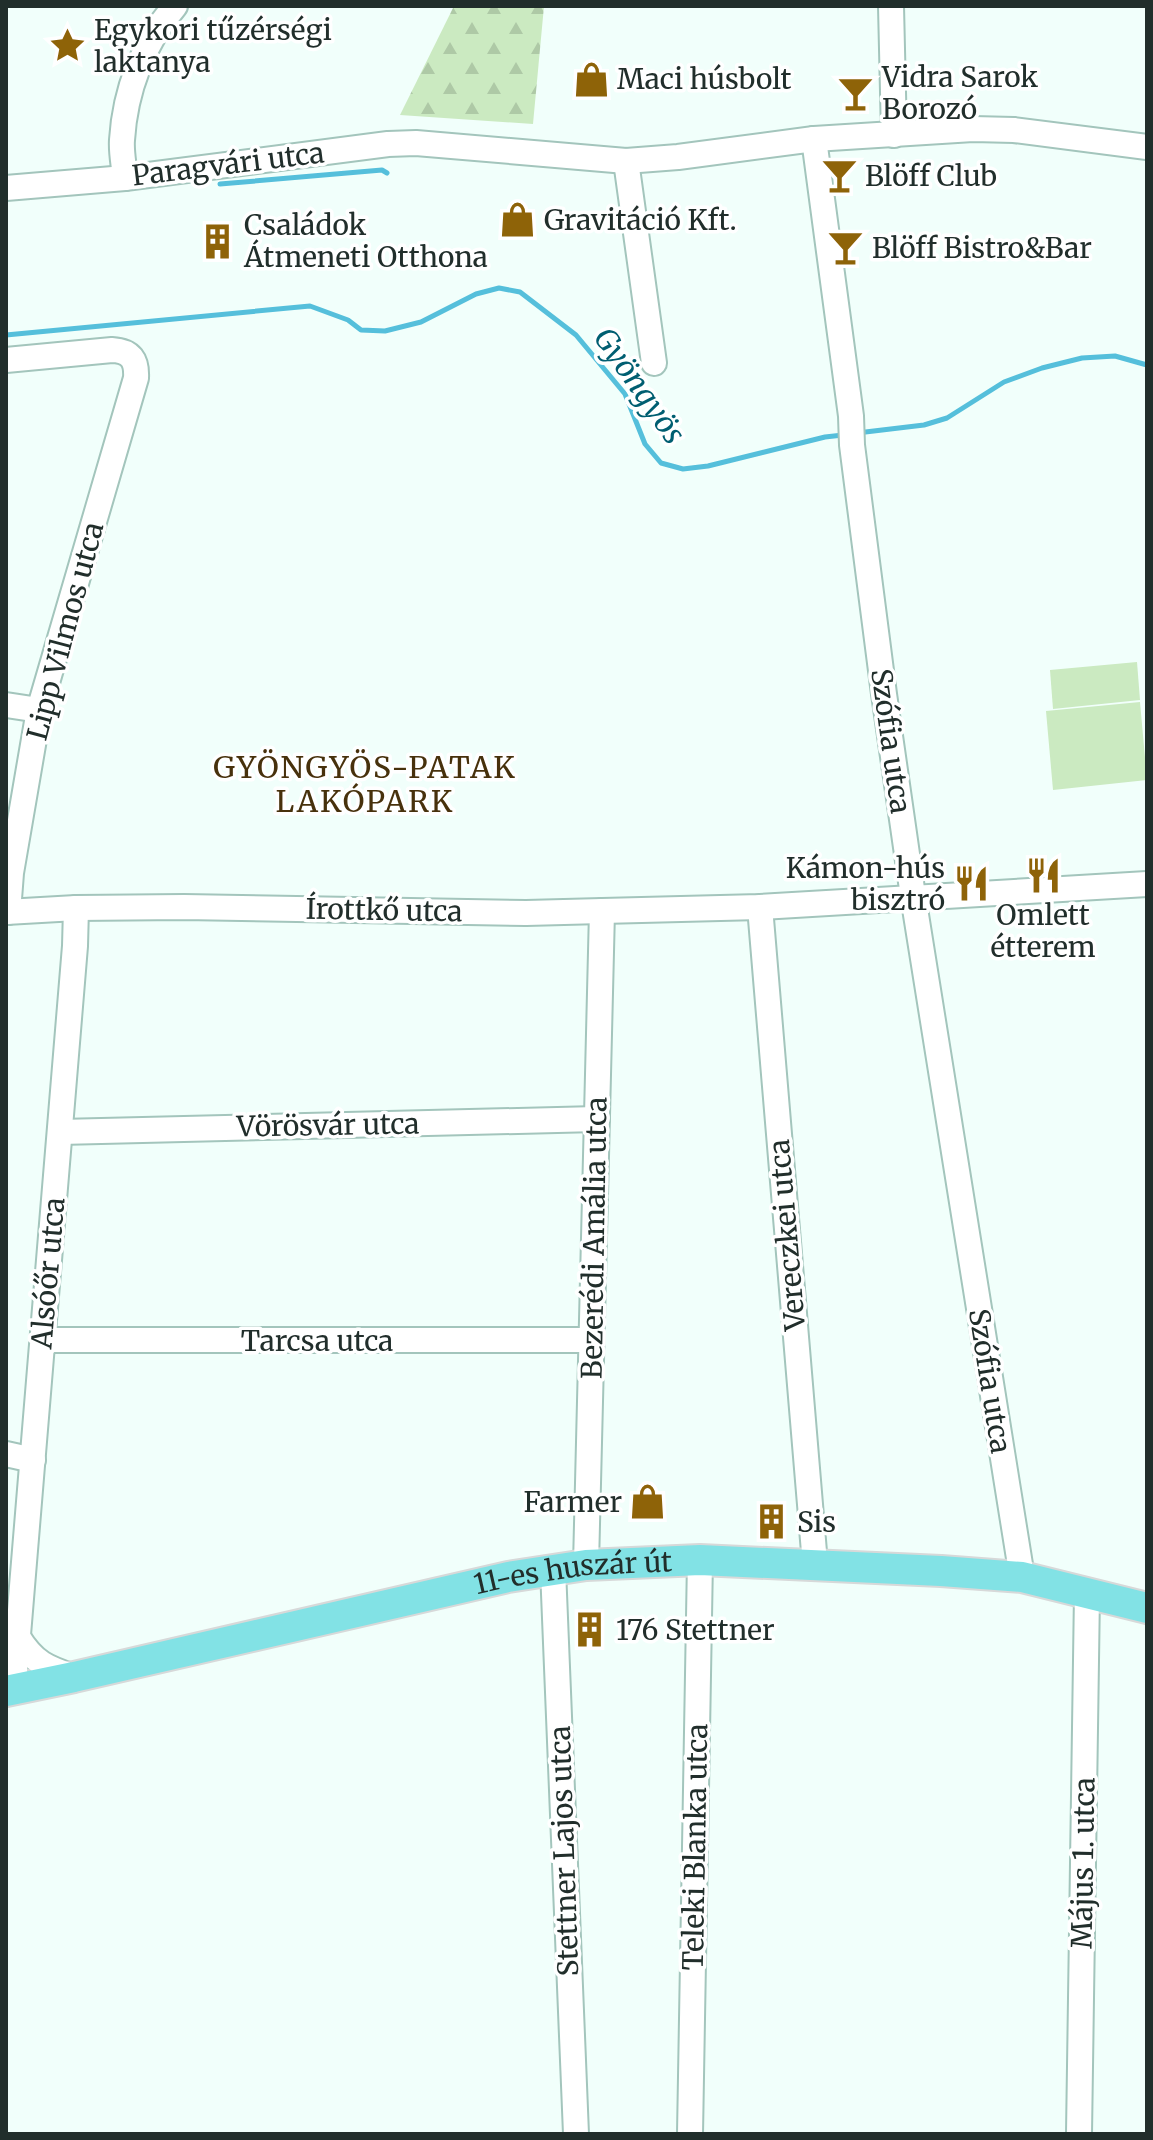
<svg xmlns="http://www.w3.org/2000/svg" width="1153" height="2140" font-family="Merriweather,serif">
	<defs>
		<pattern id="forest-firs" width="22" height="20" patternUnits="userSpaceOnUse" patternTransform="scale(2)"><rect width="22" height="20" fill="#cbeac1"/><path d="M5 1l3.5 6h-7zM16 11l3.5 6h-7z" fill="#aec9a6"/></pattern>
	</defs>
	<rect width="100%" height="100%" fill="#f1fffb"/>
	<path fill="url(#forest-firs)" d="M454,6H544L533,124L400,115Z"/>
	<g fill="#cbeac1">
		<path d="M1137,662L1140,700L1053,709L1050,670Z"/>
		<path d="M1140,702L1147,780L1053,790L1046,711Z"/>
	</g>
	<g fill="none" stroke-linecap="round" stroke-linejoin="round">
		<g stroke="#55bfdb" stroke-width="5">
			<path d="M220,184L382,170L387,173"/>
			<path d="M6,335L310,306L348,320L361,330L385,331L421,322L476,294L499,288L520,292L576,335L625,394L645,444L661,463L683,469L708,466L825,437L843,435"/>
			<path d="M857,433L924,425L947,418L1004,382L1042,368L1082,358L1115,356L1147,365"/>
		</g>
		<defs>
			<g id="minor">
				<path d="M891,6L894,135"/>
				<path d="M814,139L851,416L852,445L884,694L913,896L1022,1577"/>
				<path d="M626,161L654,363"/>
				<path d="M125,178C124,165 121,152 122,140C125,91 143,43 175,6"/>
				<path d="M6,188L125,178L388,144L416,143L626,161L678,157L814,139L973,129L1014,130L1147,147"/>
				<path d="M6,360L112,350C131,351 137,360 136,378L39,710L11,873L8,912"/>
				<path d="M6,705L39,710"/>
				<path d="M760,907L815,1564"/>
				<path d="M6,912L76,908L184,907L526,913L602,911L760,907L1147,884"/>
				<path d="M60,1132L597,1119"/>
				<path d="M43,1340H591"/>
				<path d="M6,1454L33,1460"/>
				<path d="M586,1565L602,911"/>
				<path d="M553,1569L576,2134"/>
				<path d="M18,1637C34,1663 47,1668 74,1677"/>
				<path d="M17,1689L15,1671L75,946L76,908"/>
				<path d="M690,2134L700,1560"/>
				<path d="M1079,2134L1087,1593"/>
			</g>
			<g id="major">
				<path id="s1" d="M6,1691L74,1677L508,1577L586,1565L700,1560L941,1571L1022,1577L1147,1608"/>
			</g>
		</defs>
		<use href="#minor" stroke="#a3c5bc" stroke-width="28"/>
		<use href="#major" stroke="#d7d9d9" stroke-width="34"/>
		<use href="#minor" stroke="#fff" stroke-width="24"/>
		<use href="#major" stroke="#82e2e5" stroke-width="30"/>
	</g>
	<defs>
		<symbol id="sight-bare" viewBox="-9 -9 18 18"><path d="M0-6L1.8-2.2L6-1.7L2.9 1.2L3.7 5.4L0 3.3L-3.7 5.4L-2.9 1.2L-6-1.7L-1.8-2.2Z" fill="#8e6308" stroke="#fff" stroke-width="2.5" paint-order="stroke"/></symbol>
		<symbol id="shop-bare" viewBox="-9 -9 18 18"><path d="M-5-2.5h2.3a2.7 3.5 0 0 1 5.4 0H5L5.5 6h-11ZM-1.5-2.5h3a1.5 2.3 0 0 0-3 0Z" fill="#8e6308" stroke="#fff" stroke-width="2.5" paint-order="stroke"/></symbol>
		<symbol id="bar-bare" viewBox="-9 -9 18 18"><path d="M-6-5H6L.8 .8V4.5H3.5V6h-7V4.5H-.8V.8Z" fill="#8e6308" stroke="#fff" stroke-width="2.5" paint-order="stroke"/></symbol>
		<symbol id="building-bare" viewBox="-9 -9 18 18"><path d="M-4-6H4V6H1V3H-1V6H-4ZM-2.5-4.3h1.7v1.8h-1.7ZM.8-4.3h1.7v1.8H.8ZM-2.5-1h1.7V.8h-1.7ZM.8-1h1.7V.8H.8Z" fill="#8e6308" stroke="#fff" stroke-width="2.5" paint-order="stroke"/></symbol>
		<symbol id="restaurant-bare" viewBox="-9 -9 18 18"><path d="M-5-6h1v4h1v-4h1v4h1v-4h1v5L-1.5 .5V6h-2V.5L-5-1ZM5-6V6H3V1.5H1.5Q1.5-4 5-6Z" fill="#8e6308" stroke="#fff" stroke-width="2.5" paint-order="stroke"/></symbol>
	</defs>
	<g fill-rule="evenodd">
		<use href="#sight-bare" x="42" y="20" width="51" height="51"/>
		<use href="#shop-bare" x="566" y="54" width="51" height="51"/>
		<use href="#bar-bare" x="830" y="68" width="51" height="51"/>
		<use href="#bar-bare" x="814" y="150" width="51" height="51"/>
		<use href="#shop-bare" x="492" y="194" width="51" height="51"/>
		<use href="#building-bare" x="192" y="216" width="51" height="51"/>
		<use href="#bar-bare" x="820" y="222" width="51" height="51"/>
		<use href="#restaurant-bare" x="1018" y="850" width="51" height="51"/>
		<use href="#restaurant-bare" x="946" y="858" width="51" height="51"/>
		<use href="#shop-bare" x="622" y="1476" width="51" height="51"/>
		<use href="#building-bare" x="746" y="1496" width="51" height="51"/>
		<use href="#building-bare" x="564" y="1604" width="51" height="51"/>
	</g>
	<g text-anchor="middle" stroke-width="7" stroke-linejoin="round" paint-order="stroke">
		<g font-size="28" fill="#212e2b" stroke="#fff" text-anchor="start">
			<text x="94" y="40">Egykori tűzérségi<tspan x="94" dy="32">laktanya</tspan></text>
			<text x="882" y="87">Vidra Sarok<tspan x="882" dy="32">Borozó</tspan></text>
			<text x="617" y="89">Maci húsbolt</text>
			<text x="865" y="186">Blöff Club</text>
			<text x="544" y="230">Gravitáció Kft.</text>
			<text x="244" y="235">Családok<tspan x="244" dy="32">Átmeneti Otthona</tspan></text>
			<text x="872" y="258">Blöff Bistro&amp;Bar</text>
			<text x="945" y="878" text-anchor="end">Kámon-hús<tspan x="945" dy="32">bisztró</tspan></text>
			<text x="1043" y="925" text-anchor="middle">Omlett<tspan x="1043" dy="32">étterem</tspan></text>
			<text x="622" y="1512" text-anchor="end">Farmer</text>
			<text x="797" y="1532">Sis</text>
			<text x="616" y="1640">176 Stettner</text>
		</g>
		<g font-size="28" fill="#212e2b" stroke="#fff">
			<text transform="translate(228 164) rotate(-7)" y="10">Paragvári utca</text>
			<text transform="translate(65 631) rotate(-75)" y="10">Lipp Vilmos utca</text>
			<text transform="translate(891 741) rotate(82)" y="10">Szófia utca</text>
			<text transform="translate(384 910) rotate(1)" y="10">Írottkő utca</text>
			<text transform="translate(328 1125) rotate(-1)" y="10">Vörösvár utca</text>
			<text transform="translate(787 1235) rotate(-95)" y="10">Vereczkei utca</text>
			<text transform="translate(594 1238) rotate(-89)" y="10">Bezerédi Amália utca</text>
			<text transform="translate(48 1273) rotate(-85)" y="10">Alsóőr utca</text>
			<text x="317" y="1351">Tarcsa utca</text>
			<text transform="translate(990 1381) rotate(81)" y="10">Szófia utca</text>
			<text dy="10" stroke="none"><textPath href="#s1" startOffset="580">11-es huszár út</textPath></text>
			<text transform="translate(695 1847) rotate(-89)" y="10">Teleki Blanka utca</text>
			<text transform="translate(564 1851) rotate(-92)" y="10">Stettner Lajos utca</text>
			<text transform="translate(1083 1863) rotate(-89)" y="10">Május 1. utca</text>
		</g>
		<g font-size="30" font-style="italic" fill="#005e71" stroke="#fff">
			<text transform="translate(639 386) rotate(55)" y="10">Gyöngyös</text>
		</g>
		<g font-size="30" letter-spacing="2" fill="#47310c" stroke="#fff">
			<text x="365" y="778">GYÖNGYÖS-PATAK<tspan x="365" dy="34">LAKÓPARK</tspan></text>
		</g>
	</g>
	<rect width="1153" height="2140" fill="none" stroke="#212e2b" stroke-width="16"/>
</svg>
